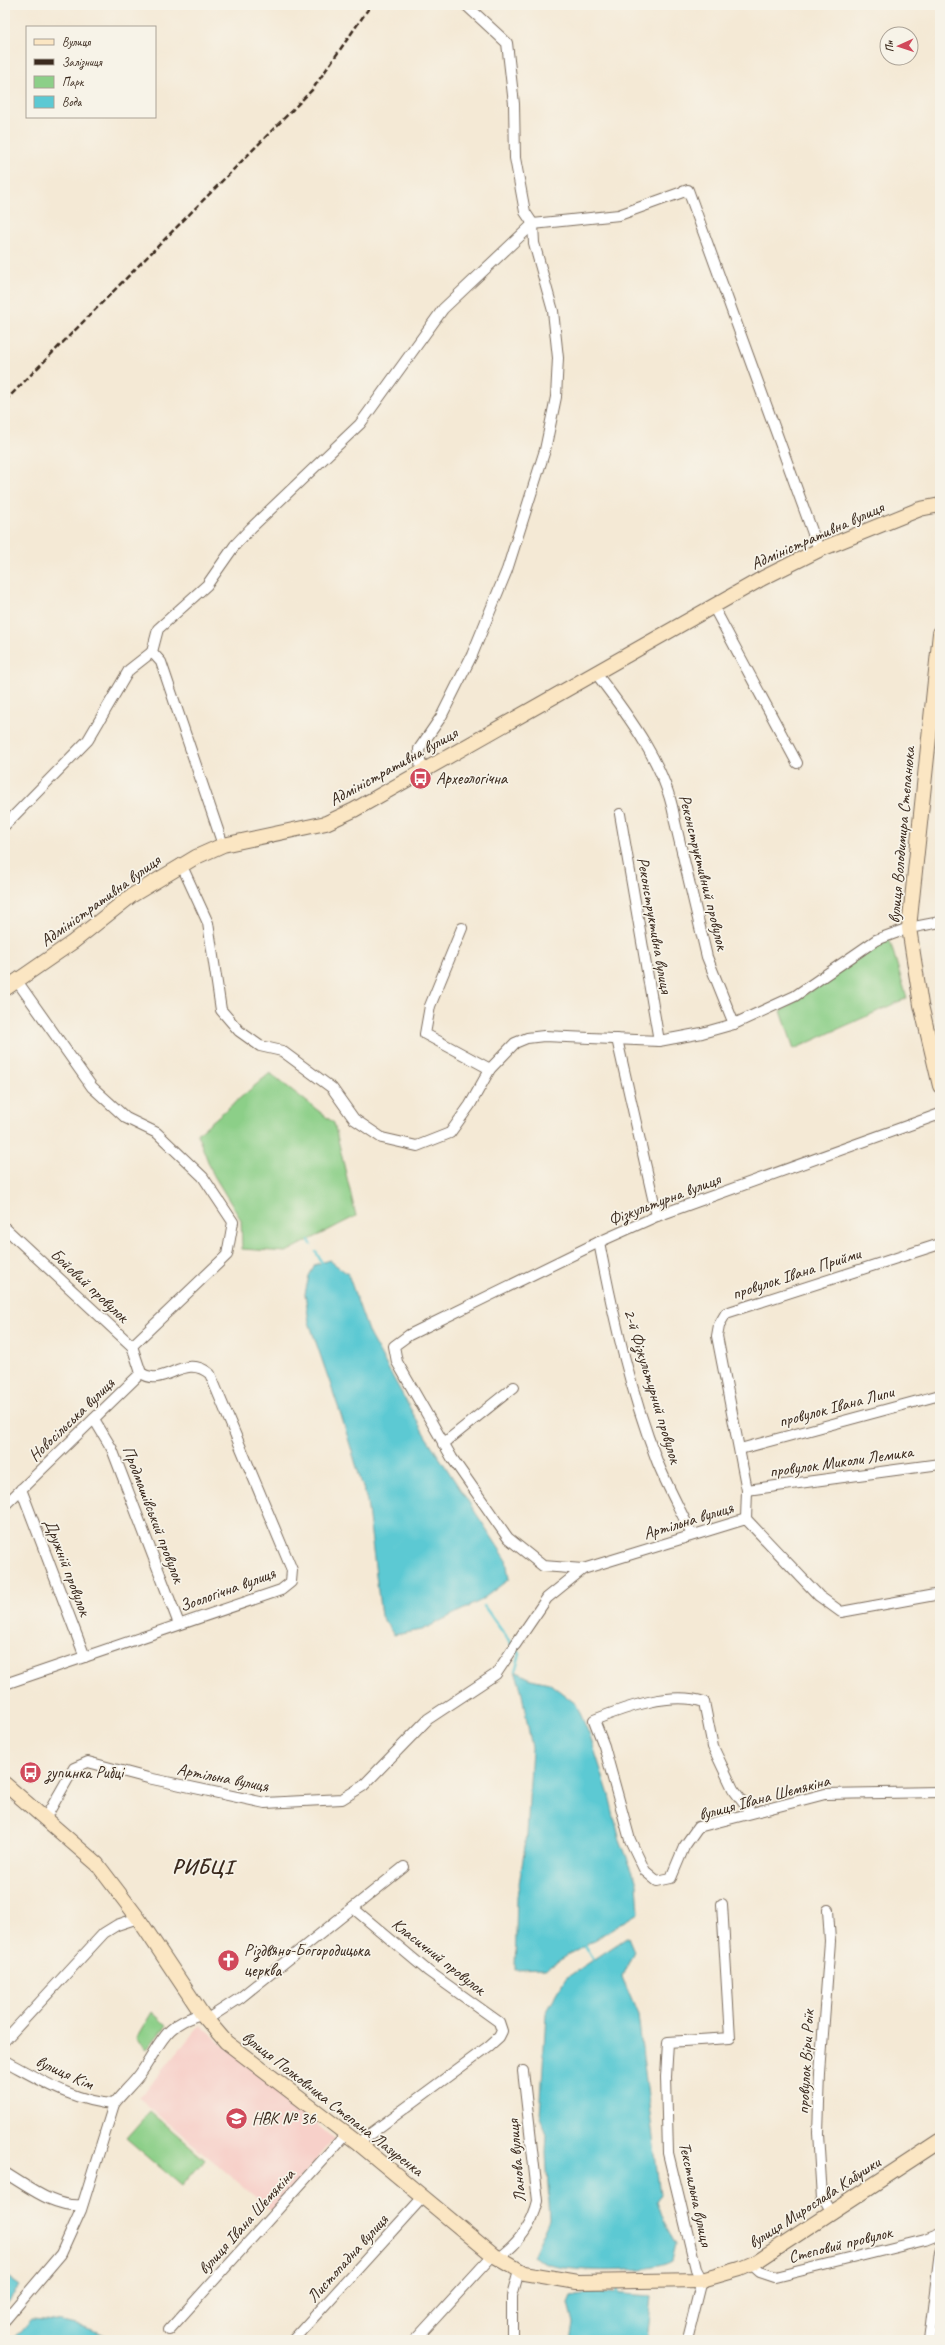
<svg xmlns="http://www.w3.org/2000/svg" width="945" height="2345" font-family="Caveat,sans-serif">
	<rect width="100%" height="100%" fill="#f7f3e8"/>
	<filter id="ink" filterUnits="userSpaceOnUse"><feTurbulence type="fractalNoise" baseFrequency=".025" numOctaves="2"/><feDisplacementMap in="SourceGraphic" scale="8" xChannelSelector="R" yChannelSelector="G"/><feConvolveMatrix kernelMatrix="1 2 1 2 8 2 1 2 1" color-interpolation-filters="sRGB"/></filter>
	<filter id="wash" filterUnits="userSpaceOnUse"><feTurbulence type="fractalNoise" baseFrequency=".012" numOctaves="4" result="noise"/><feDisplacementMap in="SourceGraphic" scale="16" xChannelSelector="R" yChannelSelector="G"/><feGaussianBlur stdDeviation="0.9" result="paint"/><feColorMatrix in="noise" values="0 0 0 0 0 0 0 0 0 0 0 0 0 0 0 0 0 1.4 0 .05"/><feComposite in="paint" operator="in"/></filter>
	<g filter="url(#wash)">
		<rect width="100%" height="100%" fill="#f4e9d5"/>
		<path fill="#f7d0c9" d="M200,2025L334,2139L273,2212L139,2098Z"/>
		<g fill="#8ccf88" stroke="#647c53">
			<path d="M889,938L907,998L794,1049L781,1011Z"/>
			<path d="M270,1073L334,1123L356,1216L286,1252L242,1249L241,1220L213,1174L197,1134Z"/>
			<path d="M152,2012L166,2025L147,2049L136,2039Z"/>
			<path d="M150,2111L205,2159L182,2186L126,2138Z"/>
		</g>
		<g fill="#5cc9d3" stroke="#4c7a78">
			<path d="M329,1260L348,1274L369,1334L426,1437L506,1559L509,1579L480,1601L422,1630L394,1635L381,1616L367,1501L341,1415L309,1322L305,1294L309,1276L315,1265Z"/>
			<path d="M515,1671L531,1679L549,1683L576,1704L590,1736L609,1795L619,1837L637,1883L639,1913L545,1969L515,1970L517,1896L527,1835L532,1748L521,1689Z"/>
			<path d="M628,1937L634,1951L622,1977L638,2015L660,2195L656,2201L663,2221L676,2244L672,2261C651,2274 573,2272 549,2265C543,2264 538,2259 533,2256L550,2219L546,2153L547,2134L540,2117L546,2013L566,1978Z"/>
			<path d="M5,2275L20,2286L5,2305Z"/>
			<path d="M595,2292L652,2296L647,2340H570L573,2323L568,2303L571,2296Z"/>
			<path d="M32,2319C58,2321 89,2324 111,2340H13Z"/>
		</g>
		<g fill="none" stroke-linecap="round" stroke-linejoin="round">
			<g stroke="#5cc9d3" stroke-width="2.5">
				<path d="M309,1240L311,1244"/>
				<path d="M316,1252L322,1263"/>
				<path d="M484,1606L512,1645"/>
				<path d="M515,1671L520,1654L515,1649"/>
				<path d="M585,1945L594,1960"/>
				<path d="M616,2286L617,2293"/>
			</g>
		</g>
	</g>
	<g filter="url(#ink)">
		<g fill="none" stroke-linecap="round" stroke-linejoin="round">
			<defs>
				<g id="street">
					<path d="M713,606L797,763"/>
					<path d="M595,672C628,715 668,768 675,822L707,957L734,1024"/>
					<path d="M421,772L419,749L441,717L472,655L507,570L545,450L556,397L558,358L553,311L534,243L533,224L525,212L515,158L514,104L507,43L466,5"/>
					<path d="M620,814L659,1041"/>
					<path d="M5,825L88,740L129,670L152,652"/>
					<path d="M223,845L161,662L152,652L158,629L207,585L235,545L251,528L360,424L443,309L533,224L619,215L688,190L819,550"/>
					<path d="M181,864L208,923L221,1010L239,1031L260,1046L282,1051L332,1088L354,1119L382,1138L417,1146L450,1133L470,1105L490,1069L515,1043L527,1038L544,1036L659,1041L702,1033L734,1024L795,996L876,940L909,928L940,922"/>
					<path d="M462,928L430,1006L425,1034L490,1069"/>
					<path d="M17,981L92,1087L126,1118L157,1133L203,1177L233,1222L227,1255L132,1346"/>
					<path d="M617,1039L657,1216"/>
					<path d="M5,1228L132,1346L141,1373"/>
					<path d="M599,1242C613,1315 630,1391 657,1461C667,1486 681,1511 692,1535"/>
					<path d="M94,1419L112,1449L179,1624"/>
					<path d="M443,1444L514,1387"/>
					<path d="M740,1449L940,1395"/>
					<path d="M21,1489L85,1657"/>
					<path d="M747,1490L940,1464"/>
					<path d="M5,1505L141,1373"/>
					<path d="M746,1519L747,1490L717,1336L719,1325L726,1313L940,1244"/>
					<path d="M583,1569L543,1566L508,1538L452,1458L397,1362L394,1346L409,1335L599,1242L657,1216L940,1114"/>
					<path d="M515,1645L547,1598L583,1569L746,1519L819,1596L841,1612L940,1594"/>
					<path d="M5,1684L281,1590L291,1582L292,1570L210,1374C184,1352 164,1389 141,1373"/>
					<path d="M751,1813L733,1789L713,1747L704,1702C671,1691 626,1707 594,1720L604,1746L630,1840L645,1871L657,1881L671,1878L684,1847L698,1827L825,1794L940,1792"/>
					<path d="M46,1817L74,1768L88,1762L148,1778L265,1803L342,1799L363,1786L428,1719L496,1674L512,1650"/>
					<path d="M353,1908L428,1971L499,2022L502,2031L499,2037L489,2046L358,2143"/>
					<path d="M828,1910L830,1941L820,2073L818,2133L822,2198L831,2213"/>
					<path d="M206,2020L240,1998L404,1867"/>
					<path d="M5,2040L104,1933L117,1925L138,1918"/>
					<path d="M5,2061C39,2079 75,2102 114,2104"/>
					<path d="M5,2173C29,2187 54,2208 82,2205"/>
					<path d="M498,2258C518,2244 532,2225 538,2201L523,2071"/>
					<path d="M751,2264L760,2272L775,2277L925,2240L940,2234"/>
					<path d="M5,2320L61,2254L81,2210L114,2104C122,2093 132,2085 140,2074C161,2045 163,2024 202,2014"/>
					<path d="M169,2330L346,2134"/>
					<path d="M293,2340L423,2197"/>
					<path d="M415,2340L493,2255"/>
					<path d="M512,2340V2296L519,2271"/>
					<path d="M687,2340L702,2280L696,2269L668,2153L666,2077L668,2042L730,2038L722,1904"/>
					<path d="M929,2340L940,2251"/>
				</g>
				<g id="secondary">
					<path d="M940,633L909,928L921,1005L940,1086"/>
					<path d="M5,989L73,942L131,896L196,857L223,845L326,823L354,810L763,578L819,550L920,509L940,505"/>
					<path d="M5,1784L97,1864L138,1918L202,2014L226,2042L358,2143L493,2255L524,2273L577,2282L702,2280L740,2269L754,2263L940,2141"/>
				</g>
			</defs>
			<use href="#street" stroke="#7c6d5e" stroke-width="12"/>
			<use href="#secondary" stroke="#7c6d5e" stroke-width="16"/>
			<use href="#street" stroke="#fff" stroke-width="10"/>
			<use href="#secondary" stroke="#fbe6c3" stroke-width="14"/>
			<path stroke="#3b2a1e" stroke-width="2.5" stroke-dasharray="6 3" stroke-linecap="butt" d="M5,401L312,90L371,5"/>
		</g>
	</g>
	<defs>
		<symbol id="bus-disc" viewBox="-11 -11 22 22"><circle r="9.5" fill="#d1495b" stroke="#f7f3e8"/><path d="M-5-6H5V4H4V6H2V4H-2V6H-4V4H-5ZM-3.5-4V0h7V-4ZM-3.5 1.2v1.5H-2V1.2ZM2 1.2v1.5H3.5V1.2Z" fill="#fff"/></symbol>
		<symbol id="church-disc" viewBox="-11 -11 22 22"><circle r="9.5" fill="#d1495b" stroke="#f7f3e8"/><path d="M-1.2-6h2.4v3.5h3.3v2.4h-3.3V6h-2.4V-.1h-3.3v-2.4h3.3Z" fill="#fff"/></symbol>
		<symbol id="school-disc" viewBox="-11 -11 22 22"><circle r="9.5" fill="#d1495b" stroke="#f7f3e8"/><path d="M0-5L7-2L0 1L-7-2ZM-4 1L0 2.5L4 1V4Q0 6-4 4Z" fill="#fff"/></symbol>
	</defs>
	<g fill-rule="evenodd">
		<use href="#bus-disc" x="408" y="766" width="25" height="25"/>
		<use href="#bus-disc" x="18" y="1760" width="25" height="25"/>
		<use href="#church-disc" x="216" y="1948" width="25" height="25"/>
		<use href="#school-disc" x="224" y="2106" width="25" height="25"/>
	</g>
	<g text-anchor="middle" stroke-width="3.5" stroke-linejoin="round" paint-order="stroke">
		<g font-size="17" fill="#3b2a1e" stroke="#f7f3e8">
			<text transform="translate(817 535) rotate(-24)" y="6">Адміністративна вулиця</text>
			<text transform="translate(393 766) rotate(-29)" y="6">Адміністративна вулиця</text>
			<text transform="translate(901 835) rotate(-85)" y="6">вулиця Володимира Степанюка</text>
			<text transform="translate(704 872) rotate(76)" y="6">Реконструктивний провулок</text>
			<text transform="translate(100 900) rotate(-36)" y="6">Адміністративна вулиця</text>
			<text transform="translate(655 925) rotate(80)" y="6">Реконструктивна вулиця</text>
			<text transform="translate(664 1199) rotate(-21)" y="6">Фізкультурна вулиця</text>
			<text transform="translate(796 1273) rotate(-18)" y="6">провулок Івана Прийми</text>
			<text transform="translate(90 1285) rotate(43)" y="6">Бойовий провулок</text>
			<text transform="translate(653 1386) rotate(73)" y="6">2-й Фізкультурний провулок</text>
			<text transform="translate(836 1406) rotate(-15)" y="6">провулок Івана Липи</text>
			<text transform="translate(71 1419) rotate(-44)" y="6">Новосільська вулиця</text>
			<text transform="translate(841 1461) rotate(-8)" y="6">провулок Миколи Лемика</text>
			<text transform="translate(154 1514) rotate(69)" y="6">Продмашівський провулок</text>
			<text transform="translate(688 1520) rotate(-17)" y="6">Артільна вулиця</text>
			<text transform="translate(68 1567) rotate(69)" y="6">Дружній провулок</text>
			<text transform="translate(227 1589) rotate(-20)" y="6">Зоологічна вулиця</text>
			<text transform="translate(223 1777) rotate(11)" y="6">Артільна вулиця</text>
			<text transform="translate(764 1797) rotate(-15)" y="6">вулиця Івана Шемякіна</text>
			<text transform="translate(439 1956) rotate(38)" y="6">Класичний провулок</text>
			<text transform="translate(805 2062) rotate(-87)" y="6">провулок Віри Роїк</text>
			<text transform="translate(65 2072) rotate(24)" y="6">вулиця Кім</text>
			<text transform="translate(333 2103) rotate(38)" y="6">вулиця Полковника Степана Лазуренка</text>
			<text transform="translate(516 2161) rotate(-95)" y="6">Ланова вулиця</text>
			<text transform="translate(696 2194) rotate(78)" y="6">Текстильна вулиця</text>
			<text transform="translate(814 2202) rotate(-33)" y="6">вулиця Мирослава Кабушки</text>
			<text transform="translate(246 2221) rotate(-48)" y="6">вулиця Івана Шемякіна</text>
			<text transform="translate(840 2244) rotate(-14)" y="6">Степовий провулок</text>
			<text transform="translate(347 2258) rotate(-48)" y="6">Листопадна вулиця</text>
		</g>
		<g font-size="17" fill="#3b2a1e" stroke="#f7f3e8" text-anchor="start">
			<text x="436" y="784">Археологічна</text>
			<text x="46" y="1778">зупинка Рибці</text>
			<text x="244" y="1956">Різдвяно-Богородицька<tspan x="244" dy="20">церква</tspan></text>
			<text x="252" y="2124">НВК № 36</text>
		</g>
		<g font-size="21" font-weight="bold" letter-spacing="1" fill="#3b2a1e" stroke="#f7f3e8">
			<text x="203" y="1873">РИБЦІ</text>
		</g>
	</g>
	<rect width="945" height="2345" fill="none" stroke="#f7f3e8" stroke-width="20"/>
	<rect x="26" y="26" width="130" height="92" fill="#f7f3e8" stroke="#aca397"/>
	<rect x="34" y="39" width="20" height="6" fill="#fbe6c3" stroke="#aca397"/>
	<text x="62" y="46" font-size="12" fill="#3b2a1e">Вулиця</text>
	<rect x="34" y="59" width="20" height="6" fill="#3b2a1e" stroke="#aca397"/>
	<text x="62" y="66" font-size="12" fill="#3b2a1e">Залізниця</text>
	<rect x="34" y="76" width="20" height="12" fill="#8ccf88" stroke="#aca397"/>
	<text x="62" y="86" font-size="12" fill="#3b2a1e">Парк</text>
	<rect x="34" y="96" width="20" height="12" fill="#5cc9d3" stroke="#aca397"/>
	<text x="62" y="106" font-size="12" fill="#3b2a1e">Вода</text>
	<g transform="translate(899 46) rotate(267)"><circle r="19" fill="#f7f3e8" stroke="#aca397"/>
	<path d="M0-3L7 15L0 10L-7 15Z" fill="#d1495b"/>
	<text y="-6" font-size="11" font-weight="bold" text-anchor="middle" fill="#3b2a1e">Пн</text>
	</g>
</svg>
